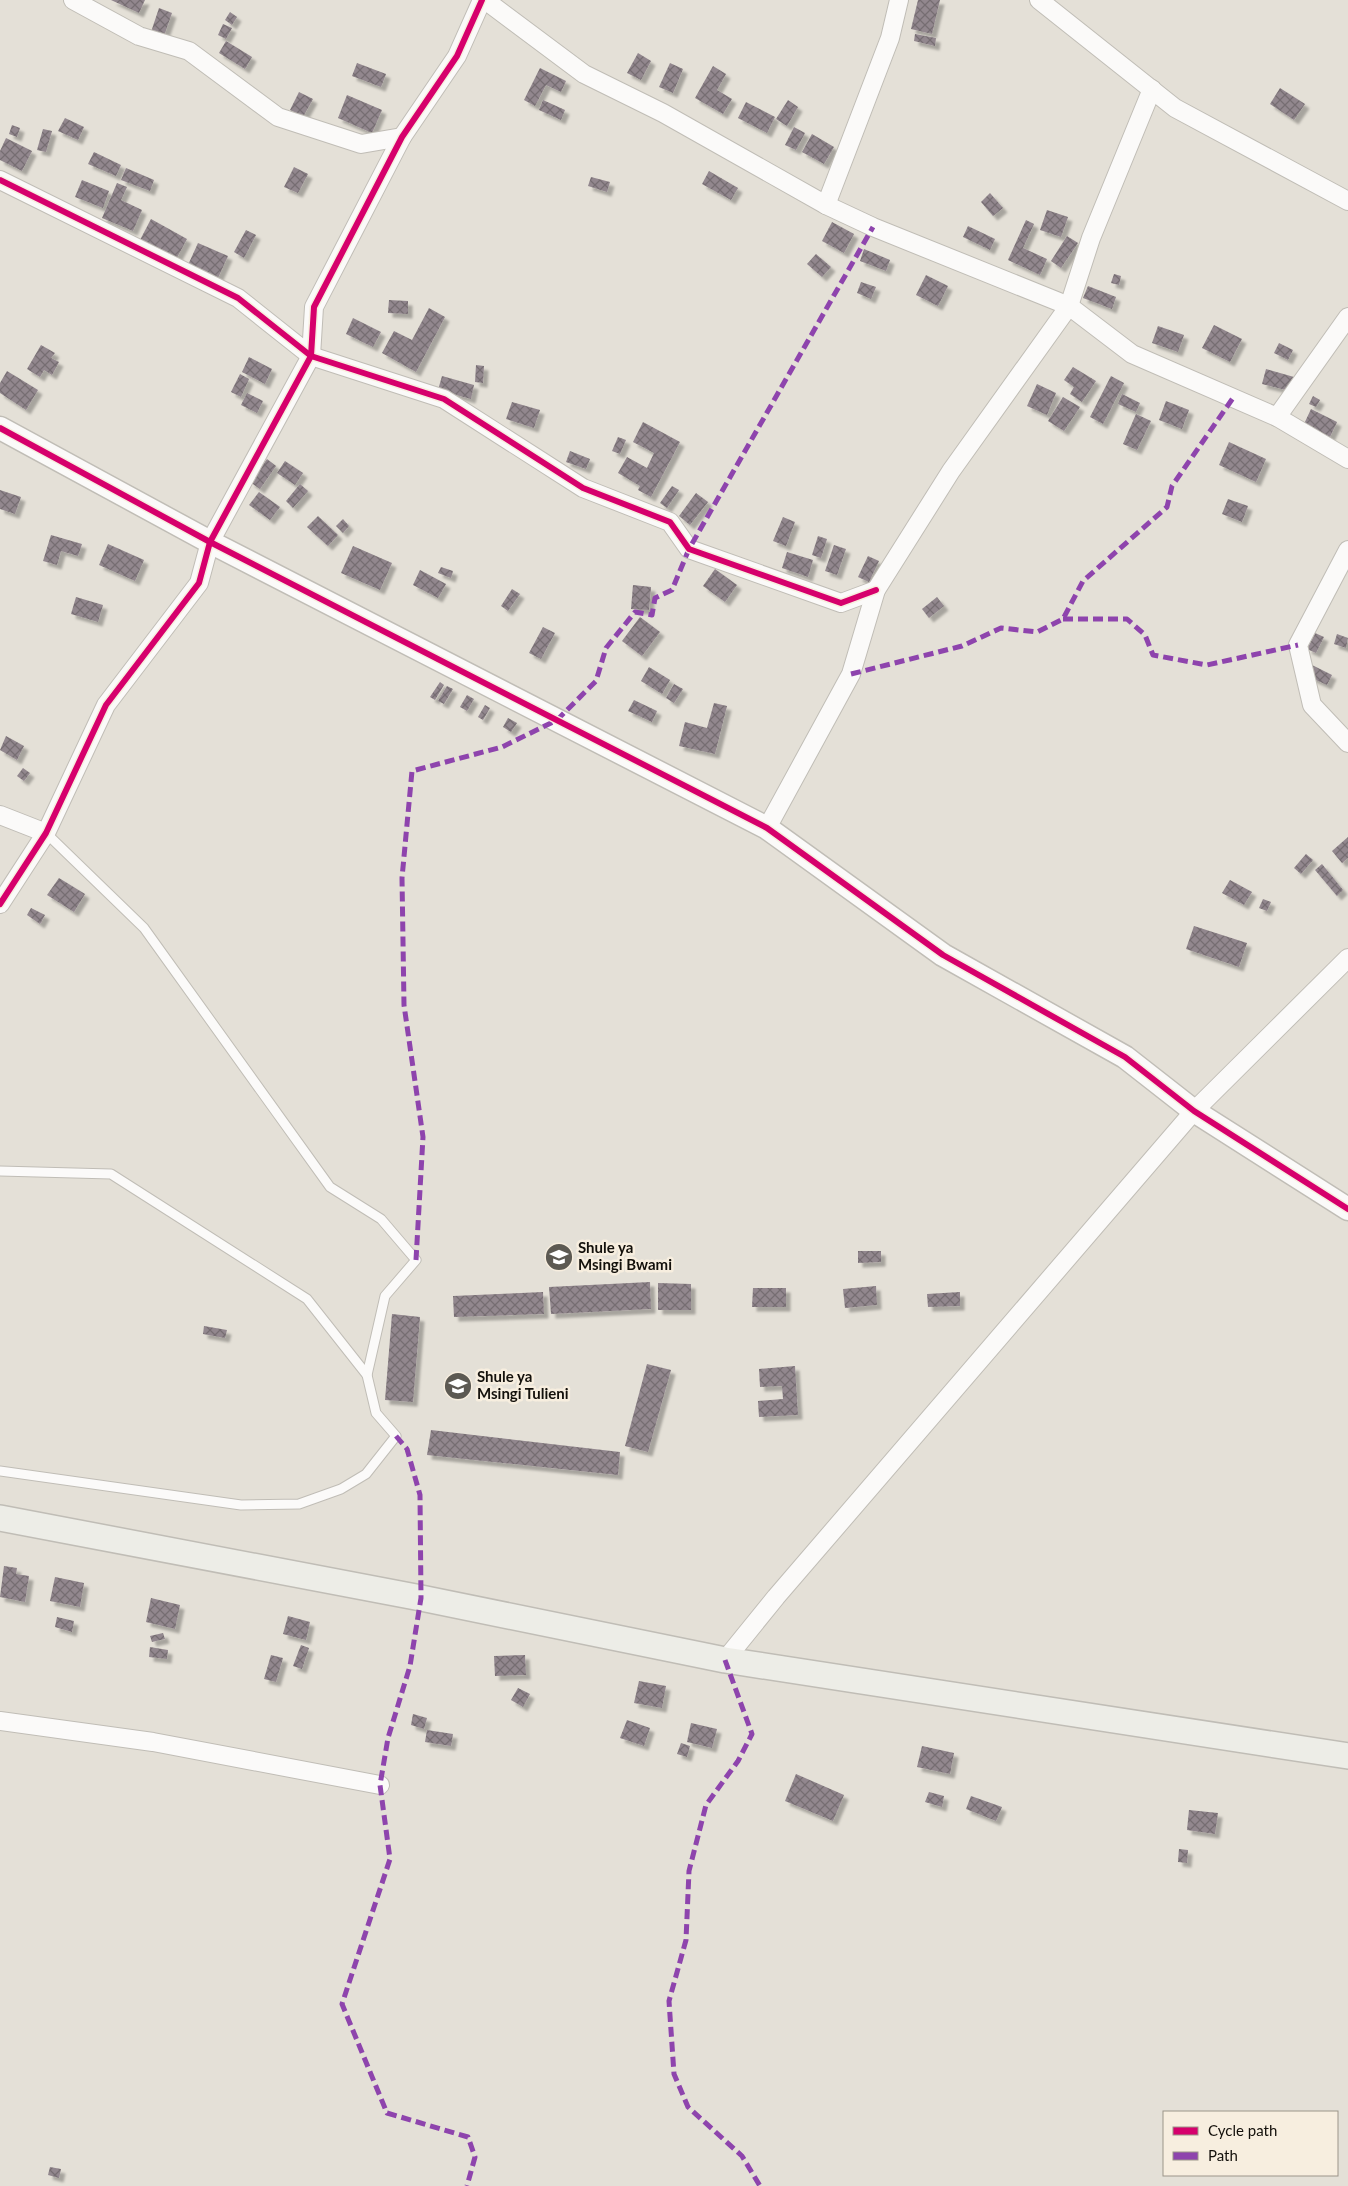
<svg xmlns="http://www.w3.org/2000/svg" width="1348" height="2186" font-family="Lato,sans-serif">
	<defs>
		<pattern id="building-cross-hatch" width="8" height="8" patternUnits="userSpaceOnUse" patternTransform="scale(1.25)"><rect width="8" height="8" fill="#92878e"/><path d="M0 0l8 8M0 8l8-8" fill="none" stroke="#766d72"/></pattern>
		<filter id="shadow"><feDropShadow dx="4.5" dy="4.5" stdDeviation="1" flood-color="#0004"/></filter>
	</defs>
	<rect width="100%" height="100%" fill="#e4e0d7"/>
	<g fill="url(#building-cross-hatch)" filter="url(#shadow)">
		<path d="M111,0H145L139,13Z"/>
		<path d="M918,0H940L932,34L911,29Z"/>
		<path d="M159,8L172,13L164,36L151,32Z"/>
		<path d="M230,12L237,17L232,25L225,20Z"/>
		<path d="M223,24L232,28L226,39L218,35Z"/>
		<path d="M915,34L936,38L935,46L914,41Z"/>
		<path d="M226,41L252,57L245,69L219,53Z"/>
		<path d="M638,53L651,61L641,80L627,73Z"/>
		<path d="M357,63L386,74L381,87L352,76Z"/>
		<path d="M670,63L683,69L673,93L659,87Z"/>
		<path d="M713,66L726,74L717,90L732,99L723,114L695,98Z"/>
		<path d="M540,68L566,81L561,92L546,85L535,106L524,100Z"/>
		<path d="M1280,88L1305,104L1294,120L1270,104Z"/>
		<path d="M299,92L313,99L303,117L290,110Z"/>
		<path d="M347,95L382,110L372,133L338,118Z"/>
		<path d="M543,100L565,110L561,120L539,110Z"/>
		<path d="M788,100L798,107L787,126L776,119Z"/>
		<path d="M746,102L775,117L767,133L738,118Z"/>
		<path d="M65,118L84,127L78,140L58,131Z"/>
		<path d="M12,125L20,128L17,137L9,134Z"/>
		<path d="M794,127L805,133L796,150L785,145Z"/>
		<path d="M43,129L52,131L46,152L37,150Z"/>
		<path d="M812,134L834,147L824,164L802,152Z"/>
		<path d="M6,138L32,151L22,171L0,160V151Z"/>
		<path d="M94,152L121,165L116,176L88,164Z"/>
		<path d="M294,167L308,174L298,193L284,187Z"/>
		<path d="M126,168L154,180L150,191L121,180Z"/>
		<path d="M709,171L738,188L731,200L702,184Z"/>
		<path d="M591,177L610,182L607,192L588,186Z"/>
		<path d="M82,180L109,191L103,208L75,197Z"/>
		<path d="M117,183L127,187L121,200L142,210L133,231L102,218Z"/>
		<path d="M990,193L1003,208L993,216L981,202Z"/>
		<path d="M1047,210L1068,217L1061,237L1040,230Z"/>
		<path d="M151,219L187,239L173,265L140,240Z"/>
		<path d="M1026,220L1034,224L1023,248L1047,259L1040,275L1008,260Z"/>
		<path d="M832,222L854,234L844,253L822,241Z"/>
		<path d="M968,226L995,239L990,250L963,237Z"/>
		<path d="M246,230L256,235L244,258L234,252Z"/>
		<path d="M1067,236L1078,243L1061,268L1051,261Z"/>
		<path d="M198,243L228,256L218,278L188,265Z"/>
		<path d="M864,249L890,260L886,271L860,261Z"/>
		<path d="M816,254L831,267L822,277L807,264Z"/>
		<path d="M1114,274L1121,276L1119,285L1111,283Z"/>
		<path d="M926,275L948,286L938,306L916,295Z"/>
		<path d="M861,282L876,287L871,299L857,293Z"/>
		<path d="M1088,286L1116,297L1112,309L1083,298Z"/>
		<path d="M389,300L408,301V314L388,313Z"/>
		<path d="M429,308L445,317L416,372L382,353L394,331L412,340Z"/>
		<path d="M353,318L381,332L373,347L346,334Z"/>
		<path d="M1214,325L1242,339L1230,362L1202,348Z"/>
		<path d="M1158,326L1184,335L1178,352L1152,343Z"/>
		<path d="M1279,343L1293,350L1288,360L1274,353Z"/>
		<path d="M41,345L55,353L51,358L59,362L52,375L44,370L40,377L27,369Z"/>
		<path d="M249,357L272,369L265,384L242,372Z"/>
		<path d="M476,365L484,366L483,383L475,382Z"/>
		<path d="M1073,367L1096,381L1082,402L1070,394L1074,387L1064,380Z"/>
		<path d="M1266,369L1294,377L1290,391L1262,384Z"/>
		<path d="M7,371L38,390L26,410L0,393V383Z"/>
		<path d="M240,374L249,379L241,397L231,392Z"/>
		<path d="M442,376L474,385L471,399L438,390Z"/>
		<path d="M1111,376L1124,383L1103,424L1090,417Z"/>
		<path d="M1037,384L1056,393L1047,415L1027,406Z"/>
		<path d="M247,393L263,401L257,413L241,405Z"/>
		<path d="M1122,394L1140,403L1136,412L1118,404Z"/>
		<path d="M1313,396L1320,400L1316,407L1309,404Z"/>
		<path d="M1063,397L1080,407L1064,431L1048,421Z"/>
		<path d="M1166,401L1189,410L1182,429L1159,420Z"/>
		<path d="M512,402L540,410L534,428L506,419Z"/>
		<path d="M1311,409L1337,422L1330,437L1304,424Z"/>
		<path d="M1136,414L1151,421L1137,450L1123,444Z"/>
		<path d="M643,422L680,442L651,497L638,490L640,486L618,473L627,457L647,468L654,453L633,442Z"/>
		<path d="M618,437L626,440L620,454L612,451Z"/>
		<path d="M1229,442L1266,459L1256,482L1219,465Z"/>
		<path d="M570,451L590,459L586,469L566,462Z"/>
		<path d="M267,459L276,466L260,489L250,482Z"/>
		<path d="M285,461L303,473L295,485L277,473Z"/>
		<path d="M300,484L308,491L293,508L286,501Z"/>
		<path d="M672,486L679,490L667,508L660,503Z"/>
		<path d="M0,490L21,497L15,514L0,509Z"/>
		<path d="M259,492L280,507L270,520L249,505Z"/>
		<path d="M696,493L708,502L690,525L679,516Z"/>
		<path d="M1228,499L1248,506L1242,522L1222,514Z"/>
		<path d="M318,516L338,535L328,546L307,527Z"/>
		<path d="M783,517L795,522L786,546L773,541Z"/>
		<path d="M343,519L349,526L343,533L336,526Z"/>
		<path d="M51,535L82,544L78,556L61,551L57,565L43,561Z"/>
		<path d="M818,536L827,539L821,558L812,555Z"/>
		<path d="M108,544L144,560L135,581L99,565Z"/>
		<path d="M834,545L846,549L837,575L825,571Z"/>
		<path d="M353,546L392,563L380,590L341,573Z"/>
		<path d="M787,552L813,560L808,577L782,568Z"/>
		<path d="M868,556L879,561L869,582L858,577Z"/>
		<path d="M441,567L453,571L451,578L438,573Z"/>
		<path d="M715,569L737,585L725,602L703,586Z"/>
		<path d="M420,570L446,584L438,598L413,585Z"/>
		<path d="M633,585L651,587L649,610L631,609Z"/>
		<path d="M512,589L520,594L508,611L501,606Z"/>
		<path d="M76,597L103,605L98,622L71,614Z"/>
		<path d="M937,597L944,606L929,618L922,609Z"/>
		<path d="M640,617L660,632L642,656L622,641Z"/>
		<path d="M543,627L555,633L541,659L529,653Z"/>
		<path d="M1315,633L1324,637L1316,653L1307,649Z"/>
		<path d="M1337,634L1348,638L1346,648L1334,644Z"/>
		<path d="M1312,665L1332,675L1327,685L1307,676Z"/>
		<path d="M649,667L670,680L662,694L641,681Z"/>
		<path d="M440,682L444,685L435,700L430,697Z"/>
		<path d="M674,684L683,689L674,703L666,698Z"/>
		<path d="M447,686L453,689L444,704L438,701Z"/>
		<path d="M467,695L474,699L467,711L460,707Z"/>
		<path d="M634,700L657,711L652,722L628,711Z"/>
		<path d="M714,703L727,706L715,754L679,746L685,722L707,728Z"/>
		<path d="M485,705L490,708L483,720L478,717Z"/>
		<path d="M508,718L517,723L511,732L503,727Z"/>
		<path d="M6,736L24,746L17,760L0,750Z"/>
		<path d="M23,768L30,773L24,781L17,776Z"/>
		<path d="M1348,837V858L1342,863L1332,851Z"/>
		<path d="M1306,854L1313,860L1301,874L1294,868Z"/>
		<path d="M1322,864L1343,890L1337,896L1315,870Z"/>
		<path d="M59,878L85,894L74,912L47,895Z"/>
		<path d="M1230,880L1252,892L1244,905L1222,893Z"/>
		<path d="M1263,899L1271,902L1267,911L1259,908Z"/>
		<path d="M31,908L45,915L40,924L27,915Z"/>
		<path d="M1194,926L1247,943L1239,967L1186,949Z"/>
		<path d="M858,1251H881V1262L858,1263Z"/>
		<path d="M650,1282L651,1309L551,1314L549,1287Z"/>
		<path d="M658,1283L691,1284V1310H658Z"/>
		<path d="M876,1286L877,1305L845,1308L843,1289Z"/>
		<path d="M753,1288H786V1307H752Z"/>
		<path d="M543,1292L544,1314L454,1317L453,1296Z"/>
		<path d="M960,1292V1306L928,1307L927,1294Z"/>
		<path d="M392,1314L420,1317L413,1402L385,1400Z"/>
		<path d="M204,1326L227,1330L225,1338L203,1334Z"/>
		<path d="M647,1364L671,1370L648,1452L625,1446Z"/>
		<path d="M795,1366L798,1415L759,1417L758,1401L783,1399L782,1386L760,1387L759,1369Z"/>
		<path d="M431,1430L620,1452L618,1475L427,1455Z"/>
		<path d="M4,1566L17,1568L16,1574L29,1576L25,1602L0,1597Z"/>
		<path d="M55,1577L84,1583L80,1607L50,1601Z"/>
		<path d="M151,1598L180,1605L175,1629L146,1622Z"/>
		<path d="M288,1616L310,1622L306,1640L283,1634Z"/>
		<path d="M57,1617L74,1621L72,1632L55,1627Z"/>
		<path d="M163,1633L165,1639L152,1642L150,1636Z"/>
		<path d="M301,1645L309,1648L302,1669L293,1666Z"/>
		<path d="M150,1647L168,1650L167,1659L149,1657Z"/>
		<path d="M271,1655L283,1658L276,1682L264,1679Z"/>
		<path d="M525,1655L526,1675L495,1676L494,1656Z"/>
		<path d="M639,1681L666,1686L662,1708L634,1703Z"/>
		<path d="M518,1688L530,1694L523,1707L511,1700Z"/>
		<path d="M413,1714L427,1718L424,1729L411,1725Z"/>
		<path d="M627,1720L650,1728L644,1746L620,1738Z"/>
		<path d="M691,1723L717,1729L712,1748L687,1742Z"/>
		<path d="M427,1730L453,1734L451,1746L425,1742Z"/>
		<path d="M681,1743L690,1746L687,1757L677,1754Z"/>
		<path d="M922,1746L954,1753L950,1774L917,1767Z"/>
		<path d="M796,1774L844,1795L833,1821L785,1801Z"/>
		<path d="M929,1792L944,1796L942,1807L925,1802Z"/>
		<path d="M971,1796L1002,1807L996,1821L966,1809Z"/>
		<path d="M1189,1810L1218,1813L1215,1834L1187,1830Z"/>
		<path d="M1179,1849L1188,1850L1187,1863L1178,1862Z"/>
		<path d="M50,2167L61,2169L59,2178L48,2175Z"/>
	</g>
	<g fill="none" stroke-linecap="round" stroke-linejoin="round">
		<defs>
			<g id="service">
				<path d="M46,833L144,928L330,1187L381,1219L416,1260L385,1296L367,1375"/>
				<path d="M0,1171L111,1174L307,1299L367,1375L376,1413L396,1436L366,1474L341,1489L299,1504L241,1505L0,1471"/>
			</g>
			<g id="minor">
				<path d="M73,0L139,36L189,51L278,117L361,144L402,137"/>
				<path d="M485,0L584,74L663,113L826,205L873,227L1069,306L1132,354L1277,417L1348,459"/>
				<path d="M1039,0L1175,108L1348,201"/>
				<path d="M0,180L238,298L311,356L444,399L583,488L670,522L689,549L841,603L876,590"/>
				<path d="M826,205L890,38L899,0"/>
				<path d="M1277,417L1348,317"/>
				<path d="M1348,550L1298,645L1312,705L1348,743"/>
				<path d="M0,815L46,833"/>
				<path d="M767,828L851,674L876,590L951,471L1069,306L1091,238L1152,89"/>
				<path d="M0,904L46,833L106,705L199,583L210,542L311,356L314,307L402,137L457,56L482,0"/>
				<path d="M725,1660L776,1597L1194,1111L1348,958"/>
				<path d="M0,1721L153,1742L380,1785"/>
			</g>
			<path id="tertiary" d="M0,428L210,542L767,828L943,955L1125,1057L1194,1111L1348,1209"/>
			<path id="secondary" d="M0,1518L421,1598L725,1660L1348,1756"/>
		</defs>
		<use href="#service" stroke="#c0bdb6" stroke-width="11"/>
		<use href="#minor" stroke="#c0bdb6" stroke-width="20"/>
		<use href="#tertiary" stroke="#c0bdb6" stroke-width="25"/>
		<use href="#secondary" stroke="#c0bdb6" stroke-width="28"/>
		<use href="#service" stroke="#fbfaf9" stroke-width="9"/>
		<use href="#minor" stroke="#fbfaf9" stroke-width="18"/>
		<use href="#tertiary" stroke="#fbfaf9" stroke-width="22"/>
		<use href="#secondary" stroke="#edede7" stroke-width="25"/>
		<g stroke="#8e44ad" stroke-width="5" stroke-dasharray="10 5" stroke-linecap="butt">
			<path d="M1063,619H1127L1145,635L1153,655L1207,665L1298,645"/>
			<path d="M851,674L962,646L1001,628L1037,632L1063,619L1083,581L1167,507L1172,486L1233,398"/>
			<path d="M416,1260L423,1137L404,1005L402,878L412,771L502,747L557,720L596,681L606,648L635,612L652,615L655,598L672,590L689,549L873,227"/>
			<path d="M396,1436L407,1449L420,1495L421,1598L410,1666L388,1738L380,1785L390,1859L342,2004L387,2113L468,2137L475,2157L467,2186"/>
			<path d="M725,1660L752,1734L738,1761L706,1805L689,1871L686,1940L669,2001L674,2074L688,2107L742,2156L760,2186"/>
		</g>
		<defs>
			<g id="cycleway">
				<path d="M0,180L238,298L311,356L444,399L583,488L670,522L689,549L841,603L876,590"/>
				<path d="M0,428L210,542L767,828L943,955L1125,1057L1194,1111L1348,1209"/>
				<path d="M0,904L46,833L106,705L199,583L210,542L311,356L314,307L402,137L457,56L482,0"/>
			</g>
		</defs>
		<use href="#cycleway" stroke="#f7eedf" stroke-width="9"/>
		<use href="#cycleway" stroke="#d6006c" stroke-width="6"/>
	</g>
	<defs>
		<symbol id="school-disc" viewBox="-11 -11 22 22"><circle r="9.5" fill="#5c5952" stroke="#f7eedf"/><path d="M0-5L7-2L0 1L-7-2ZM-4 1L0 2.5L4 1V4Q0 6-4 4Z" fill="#fff"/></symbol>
	</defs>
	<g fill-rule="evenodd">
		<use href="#school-disc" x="543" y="1241" width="32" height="32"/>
		<use href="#school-disc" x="442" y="1370" width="32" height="32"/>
	</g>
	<g text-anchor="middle" stroke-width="5" stroke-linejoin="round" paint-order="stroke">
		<g font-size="15" font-weight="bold" fill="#13100b" stroke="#f7eedf" text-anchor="start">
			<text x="578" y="1253">Shule ya<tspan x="578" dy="17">Msingi Bwami</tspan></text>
			<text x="477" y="1382">Shule ya<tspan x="477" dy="17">Msingi Tulieni</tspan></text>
		</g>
	</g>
	<rect x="1163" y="2111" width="175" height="65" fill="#f7eedf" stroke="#9c958a"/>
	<rect x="1173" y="2127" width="25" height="8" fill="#d6006c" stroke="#9c958a"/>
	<text x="1208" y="2136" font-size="15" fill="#13100b">Cycle path</text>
	<rect x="1173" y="2152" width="25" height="8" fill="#8e44ad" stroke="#9c958a"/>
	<text x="1208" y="2161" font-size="15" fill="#13100b">Path</text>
</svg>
